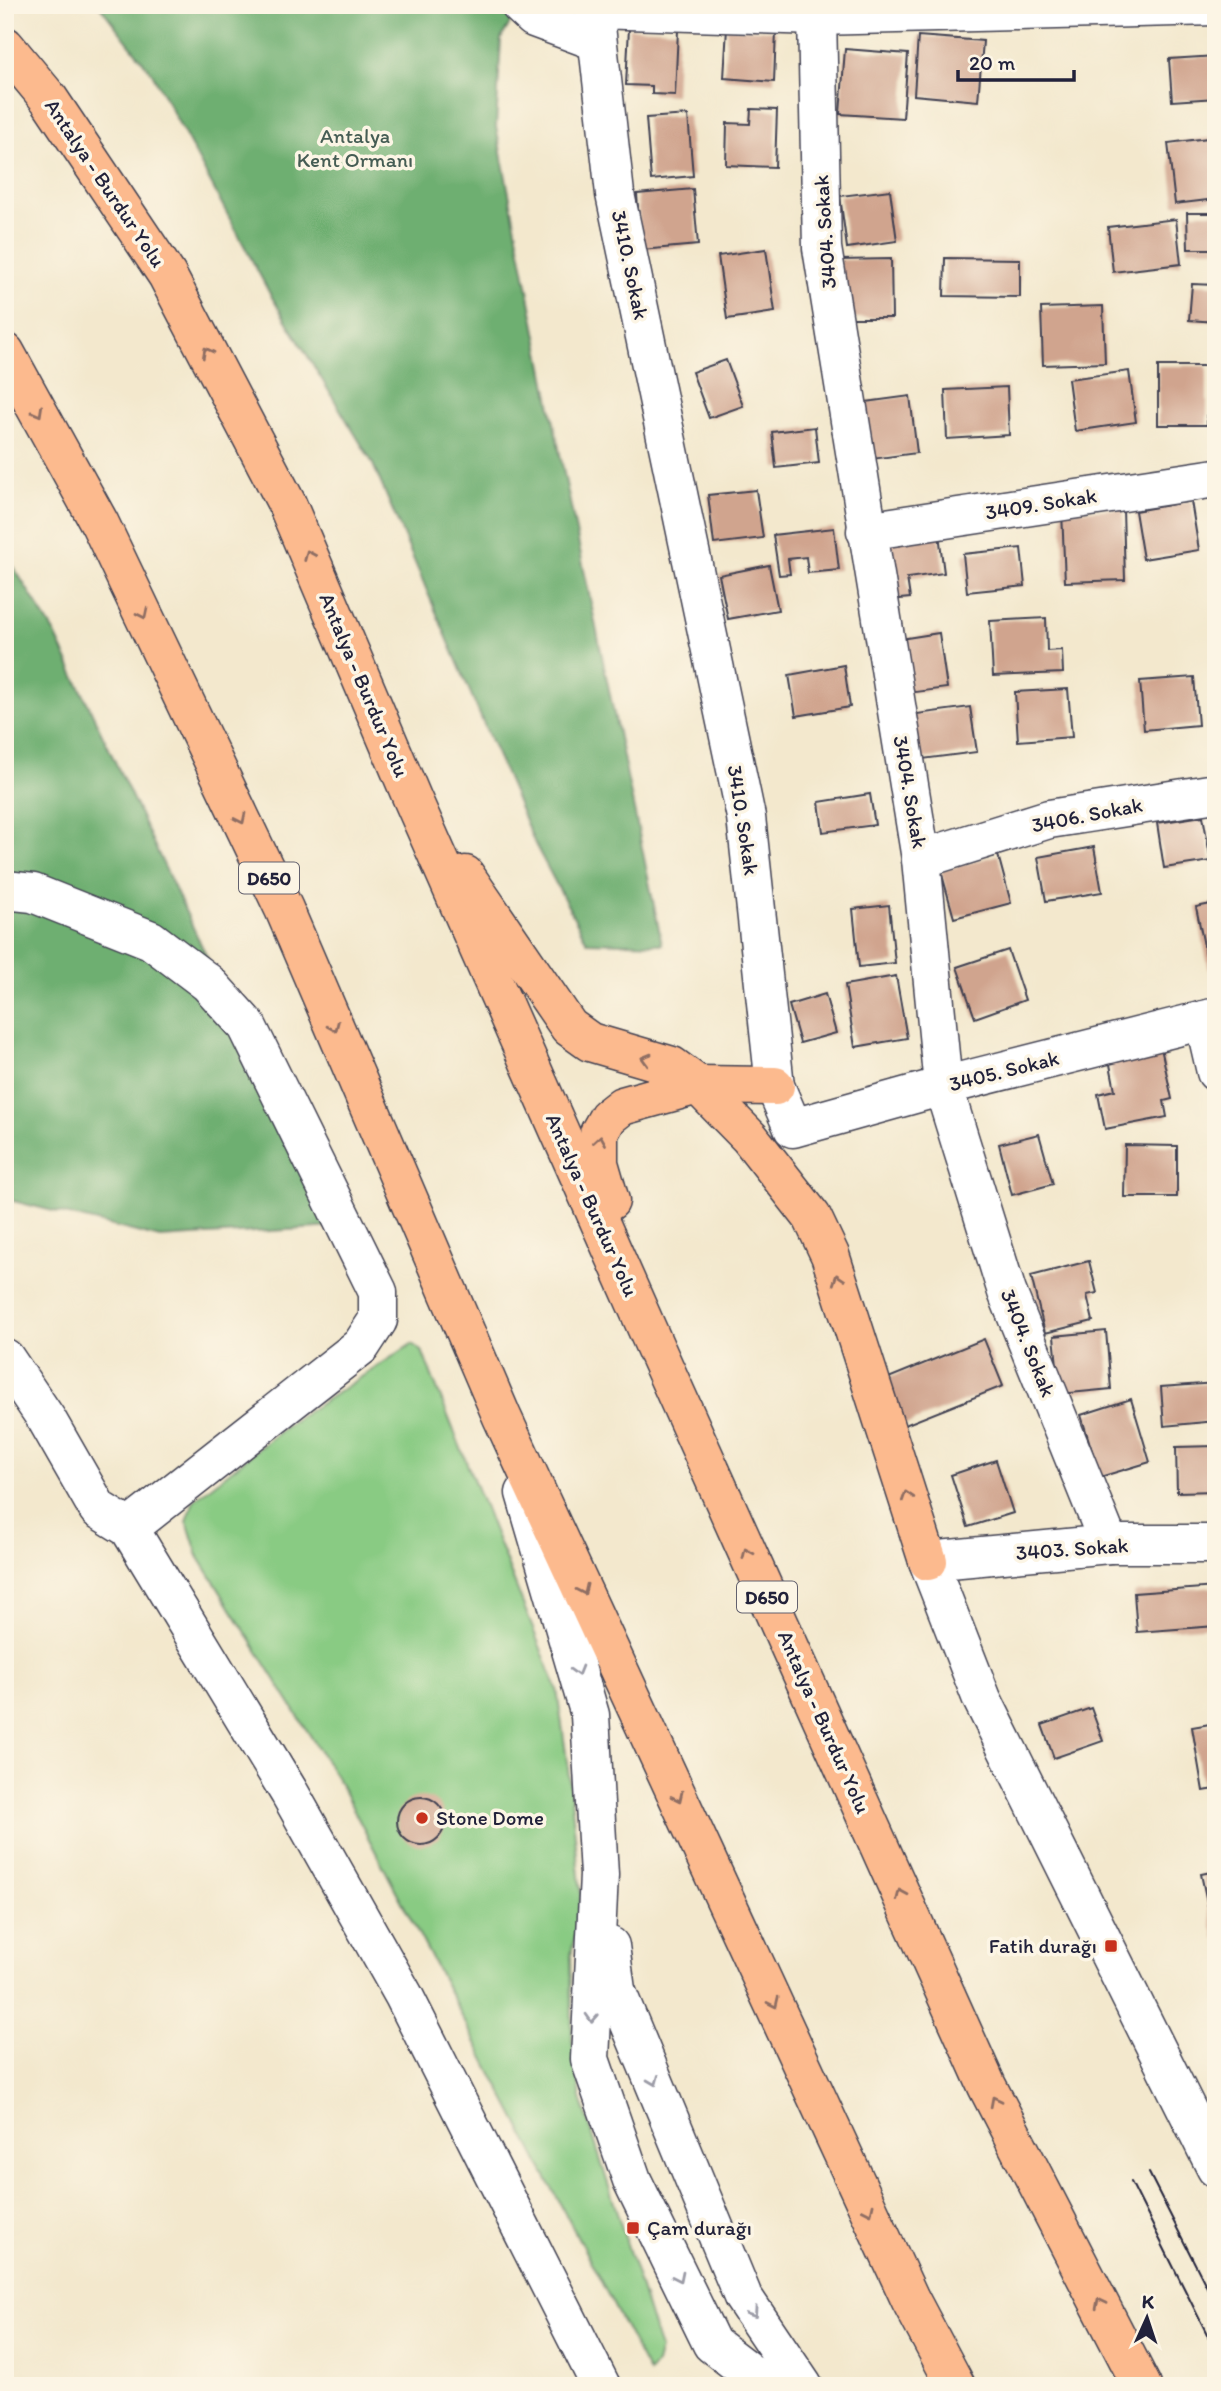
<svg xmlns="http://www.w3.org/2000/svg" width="1221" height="2391" font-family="Itim,sans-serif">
	<rect width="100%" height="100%" fill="#fcf5e5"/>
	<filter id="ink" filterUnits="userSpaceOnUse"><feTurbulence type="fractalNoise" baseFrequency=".0143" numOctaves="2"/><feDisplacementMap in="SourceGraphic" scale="14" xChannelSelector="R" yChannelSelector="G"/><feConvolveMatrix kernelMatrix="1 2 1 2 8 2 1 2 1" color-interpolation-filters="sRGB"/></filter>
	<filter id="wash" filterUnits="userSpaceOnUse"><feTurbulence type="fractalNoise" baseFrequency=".00686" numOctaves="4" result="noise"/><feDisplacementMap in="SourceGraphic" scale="28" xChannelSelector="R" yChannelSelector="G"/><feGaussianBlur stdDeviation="1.57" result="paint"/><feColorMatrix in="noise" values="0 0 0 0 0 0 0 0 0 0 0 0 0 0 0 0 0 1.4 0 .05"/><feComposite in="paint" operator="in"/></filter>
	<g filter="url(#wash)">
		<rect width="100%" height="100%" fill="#f3e8cd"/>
		<path fill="#89cb83" stroke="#56765f" stroke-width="2" d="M412,1344L422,1351L557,1689L568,1768L581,1895L571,1956L572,2040L581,2098L660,2349L656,2364L649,2373L338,1780L198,1556L187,1521L194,1500L289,1424Z"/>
		<g fill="#6eaf71" stroke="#486856" stroke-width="2">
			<path d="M99,5H520L501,39L496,127L561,459L662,944L587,942L535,844L372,462L270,294L152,73Z"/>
			<path d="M5,553L55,634L334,1227L160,1238L5,1199Z"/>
		</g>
		<g id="blocks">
			<g fill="#d0a48e">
				<path d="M629,28L678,30L675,95L652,94V86L626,85Z"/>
				<path d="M727,28L776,31L774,82L724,78Z"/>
				<path d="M918,36L983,41L978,101L914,95Z"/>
				<path d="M845,49L908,54L903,118L840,114Z"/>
				<path d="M1216,56V98L1172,101L1169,59Z"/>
				<path d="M751,109L777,110L775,167L726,165L727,123L750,124Z"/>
				<path d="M688,115L693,176L651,180L646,118Z"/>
				<path d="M1216,137V199L1175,204L1168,143Z"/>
				<path d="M693,189L698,245L641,250L637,194Z"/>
				<path d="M890,190L897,241L847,248L840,196Z"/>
				<path d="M1187,213H1216V249H1188Z"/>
				<path d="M1176,219L1181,264L1113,272L1108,227Z"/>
				<path d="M766,249L775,312L727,319L718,256Z"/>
				<path d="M945,258L1020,259V297L944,296Z"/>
				<path d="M891,259L892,318H840L839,260Z"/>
				<path d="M1192,284L1216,285V322L1189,320Z"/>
				<path d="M1103,306L1105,363L1043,365L1041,308Z"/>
				<path d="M726,360L743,406L709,418L692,372Z"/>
				<rect x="1158" y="366" width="49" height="59"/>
				<path d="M1129,371L1136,422L1075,431L1068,379Z"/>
				<path d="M1007,387L1009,435L947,439L945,390Z"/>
				<path d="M910,396L917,453L872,459L865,402Z"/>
				<path d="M815,427L819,463L776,468L772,432Z"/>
				<path d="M756,490L763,538L714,544L708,495Z"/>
				<path d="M1191,501L1199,550L1143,559L1135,511Z"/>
				<path d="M1123,509L1125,580L1065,582L1062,511Z"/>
				<path d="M834,528L839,570L808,573L806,557L788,559L790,574L779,575L773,535Z"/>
				<path d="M939,534L944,573L907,578L910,598L889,600L881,542Z"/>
				<path d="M1021,548L1025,586L967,592L963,554Z"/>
				<path d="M769,565L778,610L728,619L719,575Z"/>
				<path d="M1046,618L1047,651L1062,650L1063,673L993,676L990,621Z"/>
				<path d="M939,633L947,688L908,693L900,639Z"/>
				<path d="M844,665L850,707L796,716L789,675Z"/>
				<path d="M1194,677L1198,725L1144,730L1140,681Z"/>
				<path d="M1068,689L1072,737L1018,741L1015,692Z"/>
				<path d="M970,707L977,752L915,760L909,715Z"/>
				<path d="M870,794L875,825L823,832L819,802Z"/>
				<path d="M1203,816L1211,861L1164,868L1157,823Z"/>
				<path d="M1094,847L1102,892L1046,901L1038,857Z"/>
				<path d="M998,855L1011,903L954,918L941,871Z"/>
				<path d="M1216,903V969L1209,970L1196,907Z"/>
				<path d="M889,905L895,963L859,967L853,909Z"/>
				<path d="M1008,950L1025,1000L975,1018L957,967Z"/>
				<path d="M896,976L907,1038L855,1047L845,985Z"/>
				<path d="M825,994L836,1033L800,1043L789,1005Z"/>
				<path d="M1160,1043L1172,1099L1164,1101L1167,1117L1105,1129L1098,1094L1115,1090L1108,1054Z"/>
				<path d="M1039,1134L1053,1184L1012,1195L999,1144Z"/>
				<path d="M1125,1145L1177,1146V1197H1124Z"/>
				<path d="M1089,1261L1097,1293L1087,1295L1093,1321L1045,1333L1031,1276Z"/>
				<path d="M1106,1331L1111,1389L1060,1394L1054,1336Z"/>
				<path d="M984,1339L1003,1386L900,1427L881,1381Z"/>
				<path d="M1216,1383V1421L1164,1426L1161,1387Z"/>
				<path d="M1131,1399L1150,1462L1100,1477L1081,1415Z"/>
				<path d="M1216,1446V1491L1177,1492L1176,1447Z"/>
				<path d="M996,1460L1013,1513L968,1527L951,1475Z"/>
				<path d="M1216,1587V1626L1137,1632L1134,1593Z"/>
				<rect x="1213" y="1633" width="3" height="31"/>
				<path d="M1091,1708L1103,1741L1054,1758L1042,1725Z"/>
				<path d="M1216,1723V1789L1203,1791L1192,1727Z"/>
				<circle cx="421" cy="1821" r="24"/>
				<path d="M1216,1871V1939H1215L1201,1874Z"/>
			</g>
		</g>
	</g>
	<g filter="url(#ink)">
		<use href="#blocks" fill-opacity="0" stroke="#414051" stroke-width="2"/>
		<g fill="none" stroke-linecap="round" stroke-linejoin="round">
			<defs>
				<g id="minor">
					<path d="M520,5L534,18L596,41"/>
					<path d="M1216,6L817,16L594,9L615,194L746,817L775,1086L793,1128L943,1086L1216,1017"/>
					<path d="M817,16L822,248L921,859L943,1086L1007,1292L1109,1544"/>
					<path d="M866,531L1216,478"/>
					<path d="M921,859L1049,819L1216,793"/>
					<path d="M5,890L33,893L151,940L208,983L247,1026L378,1292V1320L361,1346L129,1528"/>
					<path d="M1204,1020L1216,1072"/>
					<path d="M5,1358L47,1420L98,1509L129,1528L289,1792L404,1996L601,2386"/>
					<path d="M525,1493L590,1715L599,1875L590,2059L632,2180L712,2344L767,2386"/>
					<path d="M1216,1544H1109L928,1561L982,1699L1216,2168"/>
					<path d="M610,1946L616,1990L743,2297L803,2386"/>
				</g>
				<g id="highway">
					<path d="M5,46L49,99L167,275L287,504L412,798L655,1347L987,2086L1142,2386"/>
					<path d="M5,352L100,524L284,909L502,1417L910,2299L956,2386"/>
					<path d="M465,875L569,1027L590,1042L672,1066L698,1085L750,1138L812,1217L830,1255L928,1561"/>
					<path d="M610,1201L599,1163V1133L608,1117L622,1106L698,1085L775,1086"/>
				</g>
			</defs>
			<use href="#minor" stroke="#414051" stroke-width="41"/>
			<use href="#highway" stroke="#414051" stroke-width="41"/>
			<use href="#minor" stroke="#fff" stroke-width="38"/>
			<use href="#highway" stroke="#fcba8e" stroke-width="38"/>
			<g stroke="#22223b" stroke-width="2">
				<path d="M1149,2173L1216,2305"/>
				<path d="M1131,2182L1216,2352"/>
			</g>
		</g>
		<defs><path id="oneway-chevron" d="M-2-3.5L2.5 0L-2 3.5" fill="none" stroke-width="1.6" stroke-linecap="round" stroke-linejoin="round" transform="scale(1.75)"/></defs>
		<g stroke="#8f6e64">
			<use href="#oneway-chevron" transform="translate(207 352) rotate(-118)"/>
			<use href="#oneway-chevron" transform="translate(38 412) rotate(61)"/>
			<use href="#oneway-chevron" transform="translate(309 555) rotate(-113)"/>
			<use href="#oneway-chevron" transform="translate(143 614) rotate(64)"/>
			<use href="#oneway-chevron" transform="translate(241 819) rotate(64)"/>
			<use href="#oneway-chevron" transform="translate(334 1027) rotate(67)"/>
			<use href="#oneway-chevron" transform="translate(646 1059) rotate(-164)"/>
			<use href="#oneway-chevron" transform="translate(600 1140) rotate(-81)"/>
			<use href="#oneway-chevron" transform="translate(838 1279) rotate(-108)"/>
			<use href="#oneway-chevron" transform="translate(907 1496) rotate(-108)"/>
			<use href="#oneway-chevron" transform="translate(747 1553) rotate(-114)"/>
			<use href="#oneway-chevron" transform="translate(583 1590) rotate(65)"/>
			<use href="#oneway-chevron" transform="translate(678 1797) rotate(65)"/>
			<use href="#oneway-chevron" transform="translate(901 1894) rotate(-114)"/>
			<use href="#oneway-chevron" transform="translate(774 2003) rotate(65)"/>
			<use href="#oneway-chevron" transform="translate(995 2101) rotate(-117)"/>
			<use href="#oneway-chevron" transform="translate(869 2210) rotate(65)"/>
			<use href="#oneway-chevron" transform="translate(1100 2303) rotate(-117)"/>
		</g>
		<g stroke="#9c9ca7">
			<use href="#oneway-chevron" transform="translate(577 1671) rotate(74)"/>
			<use href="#oneway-chevron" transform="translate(592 2018) rotate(93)"/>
			<use href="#oneway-chevron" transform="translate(654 2081) rotate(68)"/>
			<use href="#oneway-chevron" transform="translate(679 2277) rotate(64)"/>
			<use href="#oneway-chevron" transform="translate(753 2313) rotate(56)"/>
		</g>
	</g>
	<g fill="#c8321e" stroke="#fcf5e5" stroke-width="2.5">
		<circle cx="422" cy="1818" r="7"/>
		<rect x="1104" y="1939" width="14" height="14" rx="3.5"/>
		<rect x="626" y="2221" width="14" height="14" rx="3.5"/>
	</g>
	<g text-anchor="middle" stroke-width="7" stroke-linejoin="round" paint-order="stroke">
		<g fill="#fcf5e5" stroke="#63616e" stroke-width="2">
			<rect x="239" y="862.5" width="60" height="31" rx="5"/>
			<rect x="737" y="1581.5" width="60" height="31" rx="5"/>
		</g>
		<g font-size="19" font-weight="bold" fill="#22223b">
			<text x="269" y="885">D650</text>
			<text x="767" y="1604">D650</text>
		</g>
		<g font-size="21" fill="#465d54" stroke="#fcf5e5">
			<text x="355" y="143">Antalya<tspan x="355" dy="24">Kent Ormanı</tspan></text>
		</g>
		<g font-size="21" fill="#22223b" stroke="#fcf5e5">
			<text transform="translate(105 183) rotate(56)" y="7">Antalya - Burdur Yolu</text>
			<text transform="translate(825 232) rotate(-94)" y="7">3404. Sokak</text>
			<text transform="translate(630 265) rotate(78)" y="7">3410. Sokak</text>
			<text transform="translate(1041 504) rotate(-9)" y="7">3409. Sokak</text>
			<text transform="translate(364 685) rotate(67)" y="7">Antalya - Burdur Yolu</text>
			<text transform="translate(910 792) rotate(80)" y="7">3404. Sokak</text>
			<text transform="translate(1087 815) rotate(-11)" y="7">3406. Sokak</text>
			<text transform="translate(743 820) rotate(81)" y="7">3410. Sokak</text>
			<text transform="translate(1004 1071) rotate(-14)" y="7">3405. Sokak</text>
			<text transform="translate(592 1205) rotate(66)" y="7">Antalya - Burdur Yolu</text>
			<text transform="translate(1028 1343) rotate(68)" y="7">3404. Sokak</text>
			<text transform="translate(1072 1549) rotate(-4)" y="7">3403. Sokak</text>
			<text transform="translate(824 1722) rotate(66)" y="7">Antalya - Burdur Yolu</text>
		</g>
		<g font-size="21" fill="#22223b" stroke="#fcf5e5" text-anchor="start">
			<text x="436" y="1825">Stone Dome</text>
			<text x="1097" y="1953" text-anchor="end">Fatih durağı</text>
			<text x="647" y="2235">Çam durağı</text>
		</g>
	</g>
	<rect width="1221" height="2391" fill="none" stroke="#fcf5e5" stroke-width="28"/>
	<g transform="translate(1147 2318) rotate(3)" stroke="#fcf5e5" stroke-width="5" paint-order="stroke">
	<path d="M0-5L12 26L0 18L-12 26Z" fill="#22223b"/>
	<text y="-10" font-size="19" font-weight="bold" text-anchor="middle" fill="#22223b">K</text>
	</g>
	<path d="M958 70v10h116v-10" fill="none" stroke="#22223b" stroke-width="3.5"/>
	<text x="969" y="70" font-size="21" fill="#22223b" stroke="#fcf5e5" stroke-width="5" paint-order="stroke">20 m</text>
</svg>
